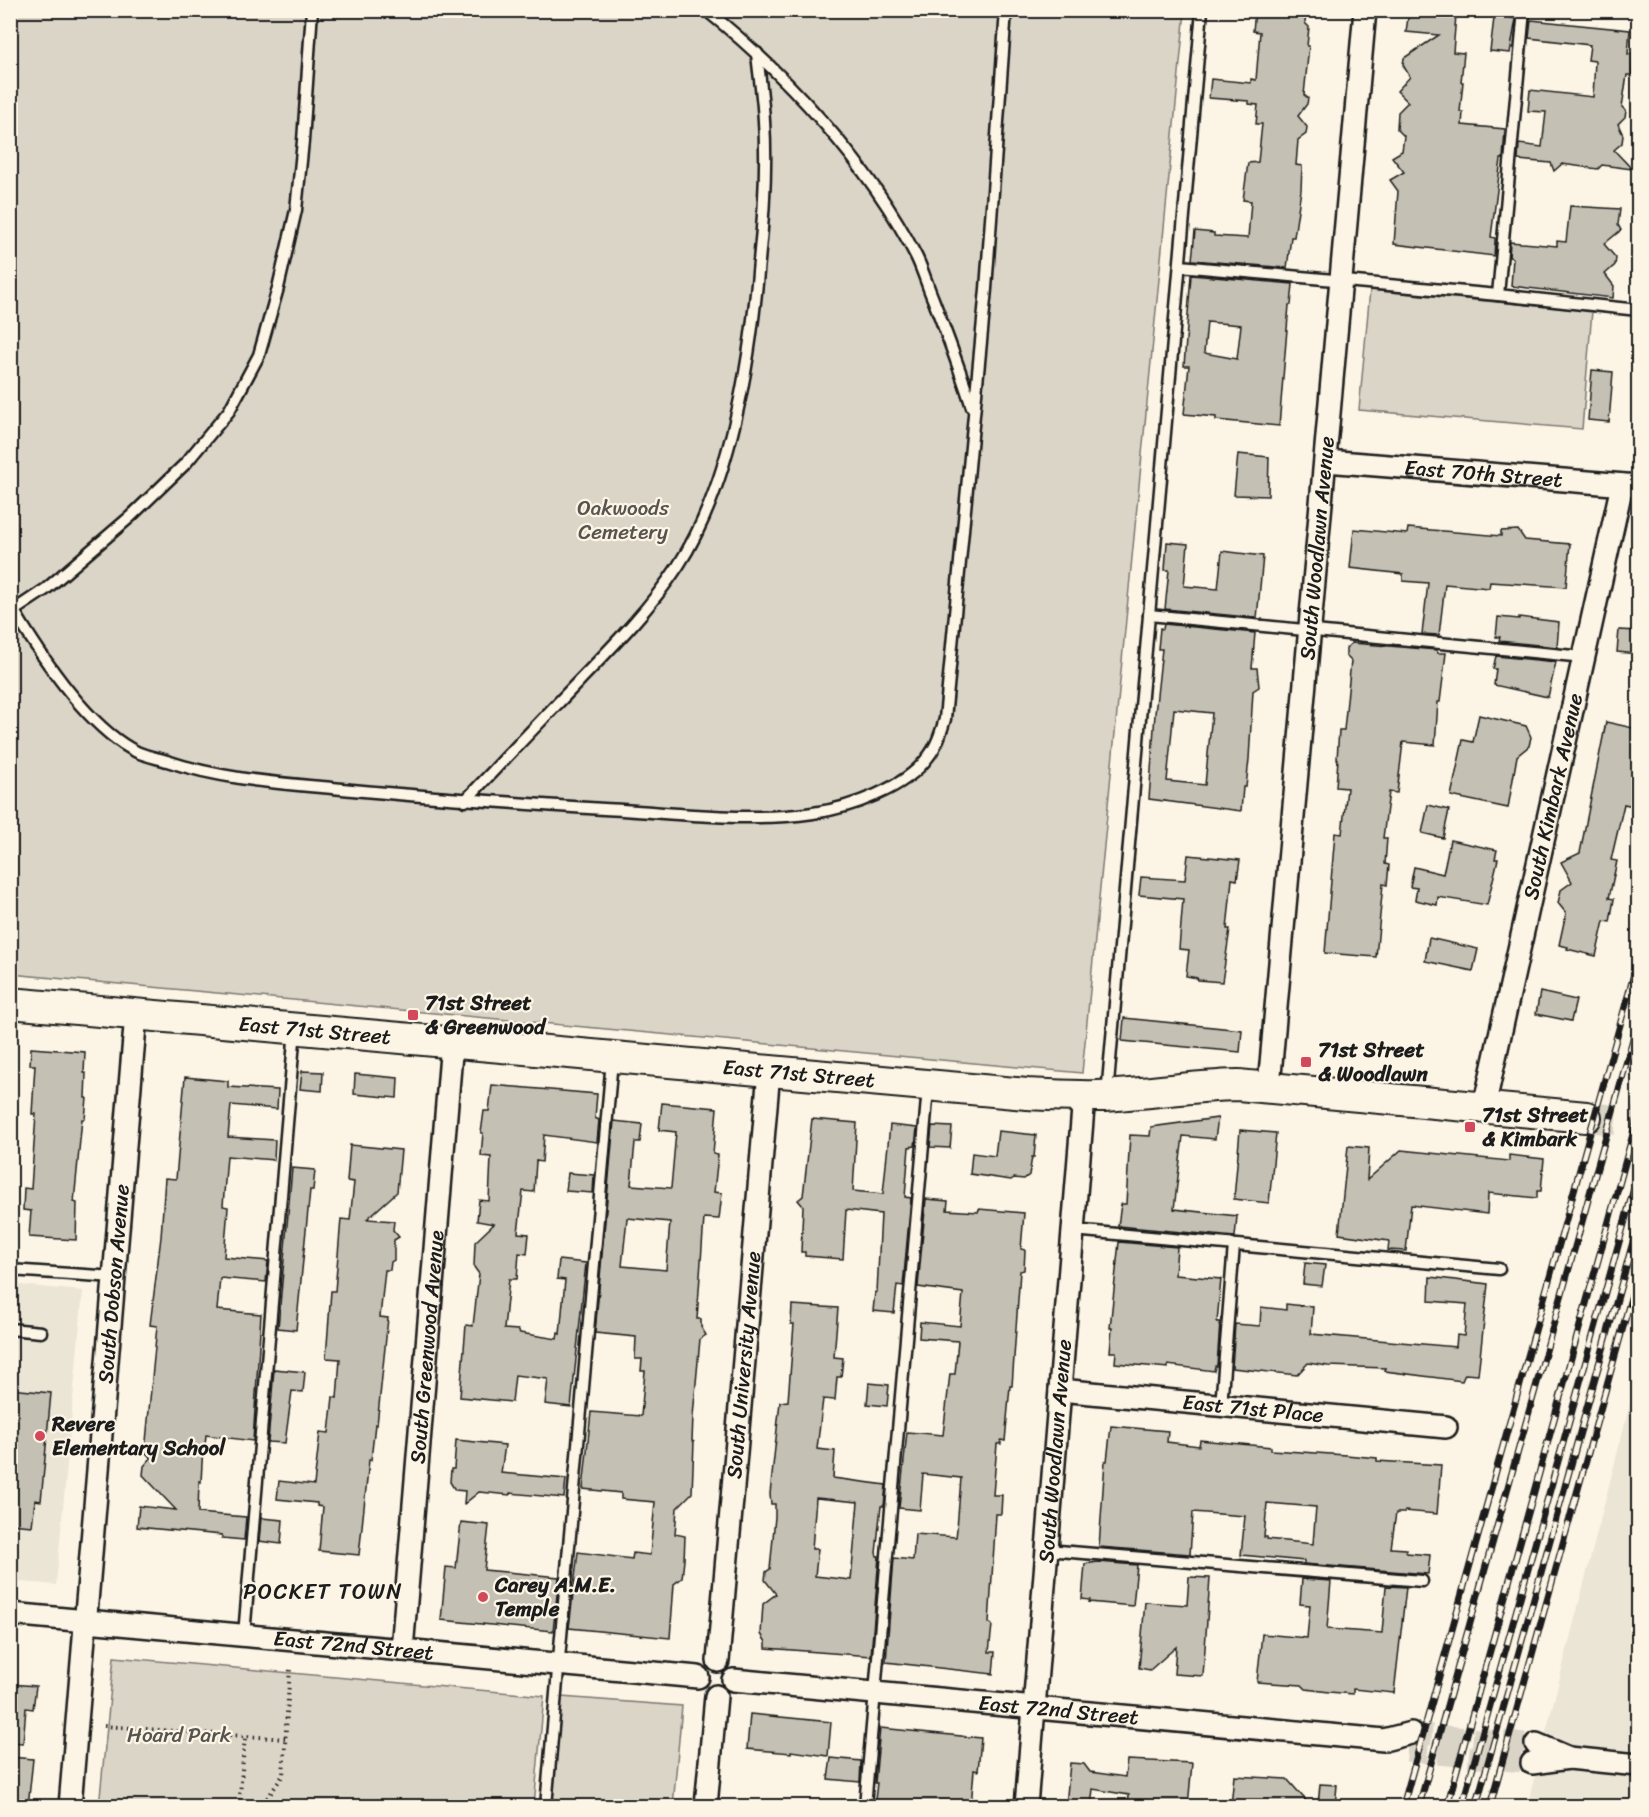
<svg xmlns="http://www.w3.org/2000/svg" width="1649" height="1817" font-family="Sriracha,sans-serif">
	<rect width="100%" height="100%" fill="#fcf5e5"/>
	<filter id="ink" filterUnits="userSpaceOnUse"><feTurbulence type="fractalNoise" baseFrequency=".0167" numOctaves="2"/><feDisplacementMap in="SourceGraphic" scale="12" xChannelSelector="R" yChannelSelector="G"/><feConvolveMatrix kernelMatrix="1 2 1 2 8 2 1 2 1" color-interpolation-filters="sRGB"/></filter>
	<g filter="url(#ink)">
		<g fill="#ebe5d6">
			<path d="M10,1284L83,1291L56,1585L11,1581Z"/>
			<path d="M1638,1372V1806H1527Z"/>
		</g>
		<g fill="#dbd5c8" stroke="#7c7872" stroke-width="1.5">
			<path d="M10,11H1185L1082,1073L11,974Z"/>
			<path d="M1370,290L1592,311L1582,429L1359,410Z"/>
			<path d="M114,1657L544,1696L534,1806H99Z"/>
			<path d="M561,1697L682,1706L673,1806H631L553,1799Z"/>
		</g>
		<g fill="#c4c0b3" stroke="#1c1c1c" stroke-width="1.5" fill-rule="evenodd">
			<path d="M1255,10L1306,12L1305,23L1309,27L1307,46H1309L1304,95L1308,98L1307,104L1298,116L1307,127L1306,134L1298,140L1296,165L1302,166L1301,190L1294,237H1291L1287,268L1192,260L1195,231L1214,233V236L1248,238L1251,201L1243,200L1248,163L1258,162L1262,124H1256L1258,105L1249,104V101L1209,98L1211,79L1251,83V79L1256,80L1260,32L1253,31Z"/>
			<path d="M1409,10L1456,15L1453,52L1464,53L1461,82H1463L1460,112H1463L1462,125L1505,129L1503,159H1501L1491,237L1495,238V240L1494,256L1394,244L1398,191L1390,180L1404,172L1392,157L1402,151L1404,136L1397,129L1398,112L1408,102L1397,91L1410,77L1403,65L1404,58L1439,35L1406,32Z"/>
			<path d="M1495,10H1512L1511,18L1516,19L1510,53L1490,51Z"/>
			<path d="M1531,20L1630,30L1628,54H1633L1632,75H1627L1622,107L1626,111L1625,117L1618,124L1623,135L1622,143L1614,150L1632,169L1602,165L1598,169L1562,164L1554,171L1551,163L1518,160L1519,144L1542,147L1546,112L1528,111L1530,90L1593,97L1595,61L1588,60L1590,45L1529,38Z"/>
			<path d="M1570,206L1620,209L1618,225L1621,230L1604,244L1616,258L1615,265L1605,274L1614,286L1613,298L1511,286L1513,258L1509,257L1510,242L1557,246V241L1566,242Z"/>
			<path d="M1191,275L1293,284L1291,305H1289L1279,426L1216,420V417L1184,414L1189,366H1184ZM1207,322L1241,325L1237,359L1204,353Z"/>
			<path d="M1592,370L1613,372L1609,422L1588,420Z"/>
			<path d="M1238,454L1269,457L1268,496L1234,495Z"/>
			<path d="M1408,528L1501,536V531L1518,530L1525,540L1570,544L1566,587L1490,582L1489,588L1445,584L1439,635L1422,634L1428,583L1403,581V574L1350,568L1354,529L1407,534Z"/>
			<path d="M1167,542L1188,544L1184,586L1218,589L1222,551L1263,556L1257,618L1165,609L1169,570H1165Z"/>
			<path d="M1498,617L1519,619V617L1559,622L1557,647L1499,641L1500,637H1496Z"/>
			<path d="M1164,624L1255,633L1252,668H1257L1259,687L1253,691L1249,759L1246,787H1243L1241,811L1149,799L1155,714L1162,649H1158L1160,628L1163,629ZM1174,709L1212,713L1205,785L1167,781Z"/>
			<path d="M1619,630L1638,631V654L1617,652Z"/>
			<path d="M1352,643L1437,650V653H1446L1440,702H1438L1435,745L1403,742L1397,793L1389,792L1383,838H1387L1385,864L1389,865L1387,885L1383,884L1376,957L1325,953L1335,833L1342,834L1347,788L1336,787L1338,759H1337L1339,730H1344L1351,661L1346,656V648Z"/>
			<path d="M1496,656L1556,662L1548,697L1494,685L1496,669H1493Z"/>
			<path d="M1479,715L1526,726L1531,737L1529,746L1517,756L1508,808L1451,796L1463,740L1473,742Z"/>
			<path d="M1606,722L1638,729V807L1624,804L1611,860L1617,861L1609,898L1614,899L1610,922L1604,921L1596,956L1567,949L1568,947L1559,945L1566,913L1558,903L1561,890L1572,882L1561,862L1580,853Z"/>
			<path d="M1428,805L1449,810L1443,838L1422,833Z"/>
			<path d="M1450,840L1497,850L1495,859H1498L1487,905L1438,897L1437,905L1415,900L1417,888L1410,887L1414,867L1443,874Z"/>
			<path d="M1188,855L1240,860L1237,880L1232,879L1227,929H1230L1222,982L1198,980L1197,978L1186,976L1189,950L1179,949L1183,899L1139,895L1141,877L1185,880Z"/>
			<path d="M1429,938L1478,949L1473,971L1425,961Z"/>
			<path d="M1540,992L1576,1000L1571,1021L1536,1014Z"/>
			<path d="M1124,1018L1242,1030L1240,1052L1122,1041Z"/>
			<path d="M31,1048L85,1052L84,1073H86L85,1098H87L85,1119H82L74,1202L77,1203L76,1240L29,1237L31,1211L23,1210L24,1188L31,1189L36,1114H32L35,1065H30Z"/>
			<path d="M302,1071L323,1072L322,1091L300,1089Z"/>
			<path d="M355,1074L398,1078L397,1098L354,1094Z"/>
			<path d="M185,1077L228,1081V1087L278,1090L277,1109L231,1105L228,1137L275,1140L274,1160L227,1156L223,1206L228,1207L224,1257L268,1261L266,1282L220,1278L217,1310L261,1314L253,1441L206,1435L205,1445H203L201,1482L199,1481L198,1513L246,1517L244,1540L222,1538V1535L137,1527L139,1506L176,1510L143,1475L144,1466L151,1458L145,1452L157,1326L150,1325L161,1237L165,1178L176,1179Z"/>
			<path d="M492,1085L597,1094L595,1118L599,1120L597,1142L544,1135L542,1162L536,1161L534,1192L523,1191L518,1233L529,1234L527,1254L519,1253L517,1279H509L504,1329L518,1330L520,1333L557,1339L558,1333L560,1334L565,1280L557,1279L559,1260L586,1263L571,1407L545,1404L548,1379L515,1375L512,1402L460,1397L466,1325L473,1326L479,1274L474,1267L475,1242L494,1224L477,1221L479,1200L489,1201L491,1157L481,1156L483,1133H481L484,1111H489Z"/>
			<path d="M662,1103L717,1108L713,1154L718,1155L714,1192L722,1193L719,1219L704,1218L697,1319H701V1327L706,1335L700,1339L693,1416L692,1441L694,1442L692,1493L677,1508L675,1534L685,1536L684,1560L682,1578L674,1584L670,1638L569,1628L578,1552L632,1559L633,1553L650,1555L655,1502L621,1499V1493L583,1489L591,1412L641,1416L645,1371H641L642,1359H635L636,1337L595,1333L614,1121L642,1124L640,1142H635L631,1185L671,1188L676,1132L659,1130ZM627,1218L670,1222L666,1270L622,1266Z"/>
			<path d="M1218,1118L1215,1139L1183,1136L1174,1209L1237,1216L1235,1237L1118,1226L1121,1204H1126L1130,1135L1150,1136L1151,1127Z"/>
			<path d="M812,1119L857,1123L853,1191L883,1194L890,1125L917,1128L915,1146L909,1147L905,1197L911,1198L903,1286L897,1285L894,1313L873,1311L875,1292H877L881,1214L846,1210L843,1259L805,1256V1252H801L803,1206L798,1200L803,1196Z"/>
			<path d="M932,1126L952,1127L950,1148L930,1147Z"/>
			<path d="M1240,1130L1276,1133L1269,1203L1234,1199Z"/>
			<path d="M998,1131L1036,1135L1034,1157H1032L1029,1175L1024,1179L1014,1178L1011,1180L970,1174L972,1153L995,1156Z"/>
			<path d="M350,1145L401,1150L397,1192L367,1219L394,1221L393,1230L399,1237L394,1240V1260L391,1262L390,1270H385L380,1317L388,1318L377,1425L375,1424L371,1460H369L359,1555L319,1551L323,1507L317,1506V1503L277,1499L279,1481L314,1485L320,1432L329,1433L333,1397L337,1398L340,1359L326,1358L331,1291H335L341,1219L350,1220L354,1182L347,1181Z"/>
			<path d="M1348,1146L1369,1148L1367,1180L1401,1150L1509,1161V1155L1544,1159L1541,1191H1537V1198L1488,1193L1487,1214L1411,1205L1406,1251L1388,1250L1389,1241L1339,1234Z"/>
			<path d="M292,1168L315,1170L313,1190H310L296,1330L278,1328Z"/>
			<path d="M568,1173L594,1175L593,1193L566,1191Z"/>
			<path d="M926,1199L948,1201L947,1210L978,1212L979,1209L1024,1213L1021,1249L1025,1250L1024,1270L1020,1271L1012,1386H1010L1005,1441L1001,1440V1444H997L993,1495H1002L1001,1514H996L989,1623L992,1625L989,1652H995L993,1674L886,1662L894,1558L913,1560L915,1534L956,1537L957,1529L961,1478L923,1474L920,1510L899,1508L907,1432L943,1435L950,1374H955L958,1341L919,1338L920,1322L960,1326L963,1293L918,1287Z"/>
			<path d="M1119,1242L1177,1247L1175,1275L1221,1279L1217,1322H1220L1217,1366H1215L1214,1371L1168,1365V1368L1115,1363L1116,1352H1110L1112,1328H1110Z"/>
			<path d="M1305,1263L1325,1265L1322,1286L1303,1284Z"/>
			<path d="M1430,1277L1488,1284L1478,1375L1465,1374L1462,1381L1385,1371L1386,1368L1328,1366L1308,1363L1297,1375L1232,1368L1235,1324L1260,1326L1261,1307L1286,1310V1304L1313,1307L1311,1334L1456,1347L1457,1335L1464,1336L1467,1304L1429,1301Z"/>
			<path d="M792,1305L838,1308L834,1357L843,1358L841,1377H837L835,1400L823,1399L817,1449L835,1451L833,1478L886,1485L884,1506H881L876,1553L877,1556H879L871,1656L766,1648V1642L761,1634L763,1604L776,1594L765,1580L766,1572L770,1569L775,1517V1504H771L770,1494L778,1420L780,1402L788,1401L794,1324H791ZM816,1498L858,1502L851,1580L815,1576L818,1549H812Z"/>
			<path d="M274,1369L305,1372L303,1392L292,1391L285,1443L268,1442Z"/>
			<path d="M869,1383L889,1385L887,1406L867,1404Z"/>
			<path d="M10,1389L51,1393L41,1501L35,1500L32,1526L10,1524Z"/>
			<path d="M1111,1426L1168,1431L1167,1442L1199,1446L1200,1440L1271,1447V1450L1346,1455L1377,1458V1461L1441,1465L1437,1514L1405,1511V1513H1396L1391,1548L1406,1549V1553L1430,1555L1428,1574L1304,1564V1561L1241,1555L1245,1516L1193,1512L1190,1554L1099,1547L1105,1461H1107ZM1267,1503L1316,1507L1313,1544L1267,1539V1537H1264Z"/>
			<path d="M456,1440L505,1445L501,1473L566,1479L564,1498L510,1493V1495L479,1492L464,1504L465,1491L455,1490L450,1482L451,1469H454Z"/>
			<path d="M261,1518L283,1520L281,1544L259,1541Z"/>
			<path d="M461,1522L489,1525L484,1570L559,1577L553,1631L441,1620L446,1567L456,1568Z"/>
			<path d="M1098,1562L1137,1565L1133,1606L1089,1602L1090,1600L1082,1599L1085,1564Z"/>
			<path d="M1189,1577L1210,1578L1203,1676L1174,1674L1176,1647L1150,1670L1139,1668L1145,1602L1187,1605Z"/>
			<path d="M1302,1579L1331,1581L1327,1629L1382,1633L1386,1586L1406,1587L1394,1693L1353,1689V1694L1329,1692L1306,1689L1302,1685L1257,1682L1262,1634L1307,1638L1310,1605L1300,1604Z"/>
			<path d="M10,1684L36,1686L33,1709L26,1708L23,1743L10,1742Z"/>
			<path d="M750,1714L831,1722L828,1756L791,1751V1753L747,1749Z"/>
			<path d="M880,1728L981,1738L978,1771L974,1770L971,1806L875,1800L877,1783H875Z"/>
			<path d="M10,1757L33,1759L28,1806H10Z"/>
			<path d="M831,1758L861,1761L860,1782L828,1779Z"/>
			<path d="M1127,1760L1192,1763L1188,1806H1128L1129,1795L1093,1789L1091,1806H1066L1070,1763L1084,1764L1090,1772L1125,1777Z"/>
			<path d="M1234,1776L1287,1779L1311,1806H1231Z"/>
			<path d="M1320,1784L1337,1785L1335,1806H1318Z"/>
		</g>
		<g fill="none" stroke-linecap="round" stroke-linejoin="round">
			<g stroke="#dad4c7" stroke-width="21" stroke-dasharray="21 10" stroke-linecap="butt">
				<path d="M1411,1733L1536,1744"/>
				<path d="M1407,1751L1532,1763"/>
			</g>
			<path stroke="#dad4c7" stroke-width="30" stroke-dasharray="30 15" stroke-linecap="butt" d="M1586,1117L1638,1122"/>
			<defs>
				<g id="lane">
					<path d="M706,10C786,74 870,165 916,256C923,270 927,285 933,299C947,335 960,370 972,407"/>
					<path d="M1180,266L1498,295L1638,310"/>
					<path d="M1498,295L1524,10"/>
					<path d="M14,611C41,656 89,729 137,752C146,756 157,758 167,761C220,779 276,783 332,788C422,797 513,803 604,809C669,812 748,823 813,813C850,808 906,788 928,757C937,746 941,732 945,719L986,289L1006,10"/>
					<path d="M10,613L46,589L130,517L185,464L229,411L259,355L278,288L296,210L303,141L312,10"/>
					<path d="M1149,615L1584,657"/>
					<path d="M465,801C503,760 542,720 581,679C615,644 651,607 678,566C732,483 751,358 759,261C764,214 767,167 764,121C763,98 759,75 757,53"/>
					<path d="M1107,1095L1202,10"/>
					<path d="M1073,1230L1499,1269"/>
					<path d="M10,1270L115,1277"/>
					<path d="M10,1329L41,1332"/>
					<path d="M1221,1406L1234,1245"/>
					<path d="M1047,1550L1422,1581"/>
					<path d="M244,1635L295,1029"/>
					<path d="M546,1806L612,1060"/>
					<path d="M865,1806L928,1088"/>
				</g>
				<g id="street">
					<path id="s1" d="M1326,461L1638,486"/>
					<path id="s2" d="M1269,1086L1365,10"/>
					<path id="s3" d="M1484,1107L1622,485"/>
					<path id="s4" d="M1060,1390L1446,1427"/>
					<path id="s5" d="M10,1614L698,1677"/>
					<path id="s6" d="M402,1650L452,1042"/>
					<path id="s7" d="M718,1661L769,1071"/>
					<path id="s8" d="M733,1680L1384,1740L1411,1733"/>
					<path d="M1536,1744L1569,1758"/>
					<path d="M1532,1763L1569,1758L1638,1765"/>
					<path id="s9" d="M70,1806L136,1014"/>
					<path d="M706,1806L716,1696"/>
					<path id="s10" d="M1026,1806L1084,1096"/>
				</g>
				<g id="secondary">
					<path id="s11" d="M10,1003L1027,1094C1057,1095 1087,1098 1117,1095C1157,1092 1197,1086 1238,1085L1586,1117"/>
				</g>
			</defs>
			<use href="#lane" stroke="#1c1c1c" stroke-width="15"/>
			<use href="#street" stroke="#1c1c1c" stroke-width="26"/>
			<use href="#secondary" stroke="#1c1c1c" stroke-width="34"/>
			<g stroke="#1c1c1c" stroke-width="4" stroke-dasharray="1.5 4.5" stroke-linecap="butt">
				<path d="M104,1726L286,1739"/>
				<path d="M239,1806L245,1736"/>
				<path d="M258,1806L269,1796L283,1775L290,1668"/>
			</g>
			<use href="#lane" stroke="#fcf5e5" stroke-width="10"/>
			<use href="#street" stroke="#fcf5e5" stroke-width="21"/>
			<use href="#secondary" stroke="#fcf5e5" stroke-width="30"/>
			<defs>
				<g id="rail">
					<path d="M1403,1806L1638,960"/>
					<path d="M1419,1806L1638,1021"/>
					<path d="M1447,1806L1638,1116"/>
					<path d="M1462,1806L1638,1174"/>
					<path d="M1476,1806L1638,1224"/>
					<path d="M1490,1806L1638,1273"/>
				</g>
			</defs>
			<use href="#rail" stroke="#1c1c1c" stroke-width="7"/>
			<use href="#rail" stroke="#fcf5e5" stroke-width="4.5" stroke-dasharray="14" stroke-linecap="butt"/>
		</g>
	</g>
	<g fill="#d1495b" stroke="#fcf5e5" stroke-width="2">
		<rect x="407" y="1009" width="12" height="12" rx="3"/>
		<rect x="1300" y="1056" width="12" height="12" rx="3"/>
		<rect x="1464" y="1121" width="12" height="12" rx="3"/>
		<circle cx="40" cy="1436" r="6"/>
		<circle cx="483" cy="1597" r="6"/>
	</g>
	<g text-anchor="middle" stroke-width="4.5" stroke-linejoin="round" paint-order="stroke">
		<g font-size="21" fill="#1c1c1c" stroke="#fcf5e5">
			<text dy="7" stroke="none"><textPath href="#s1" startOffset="158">East 70th Street</textPath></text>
			<text dy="7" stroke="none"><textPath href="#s2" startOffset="540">South Woodlawn Avenue</textPath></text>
			<text dy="7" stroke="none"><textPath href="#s3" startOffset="318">South Kimbark Avenue</textPath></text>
			<text dy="7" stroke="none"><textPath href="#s11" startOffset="306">East 71st Street</textPath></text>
			<text dy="7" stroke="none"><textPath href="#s11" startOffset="792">East 71st Street</textPath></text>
			<text dy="7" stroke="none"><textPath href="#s9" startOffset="524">South Dobson Avenue</textPath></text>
			<text dy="7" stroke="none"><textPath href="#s6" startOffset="304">South Greenwood Avenue</textPath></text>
			<text dy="7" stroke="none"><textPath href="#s7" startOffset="297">South University Avenue</textPath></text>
			<text dy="7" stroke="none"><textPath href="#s4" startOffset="194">East 71st Place</textPath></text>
			<text dy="7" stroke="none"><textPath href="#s10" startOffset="356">South Woodlawn Avenue</textPath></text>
			<text dy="7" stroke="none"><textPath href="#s5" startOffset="345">East 72nd Street</textPath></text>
			<text dy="7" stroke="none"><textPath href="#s8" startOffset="327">East 72nd Street</textPath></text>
		</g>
		<g font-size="21" fill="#555450" stroke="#fcf5e5">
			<text x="623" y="515">Oakwoods<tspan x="623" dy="24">Cemetery</tspan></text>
			<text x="179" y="1742">Hoard Park</text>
		</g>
		<g font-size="21" font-weight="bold" fill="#1c1c1c" stroke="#fcf5e5" text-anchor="start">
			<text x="425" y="1010">71st Street<tspan x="425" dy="24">&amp; Greenwood</tspan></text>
			<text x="1318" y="1057">71st Street<tspan x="1318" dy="24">&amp; Woodlawn</tspan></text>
			<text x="1482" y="1122">71st Street<tspan x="1482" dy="24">&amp; Kimbark</tspan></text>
			<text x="52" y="1431">Revere<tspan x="52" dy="24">Elementary School</tspan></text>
			<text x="495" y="1592">Carey A.M.E.<tspan x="495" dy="24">Temple</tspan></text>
		</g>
		<g font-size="22" letter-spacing="1.5" fill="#1c1c1c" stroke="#fcf5e5">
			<text x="323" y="1599">POCKET TOWN</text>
		</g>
	</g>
	<rect width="1649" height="1817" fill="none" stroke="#fcf5e5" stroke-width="36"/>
	<rect x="18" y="18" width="1613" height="1781" fill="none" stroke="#1c1c1c" stroke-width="2" filter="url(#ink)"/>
</svg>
